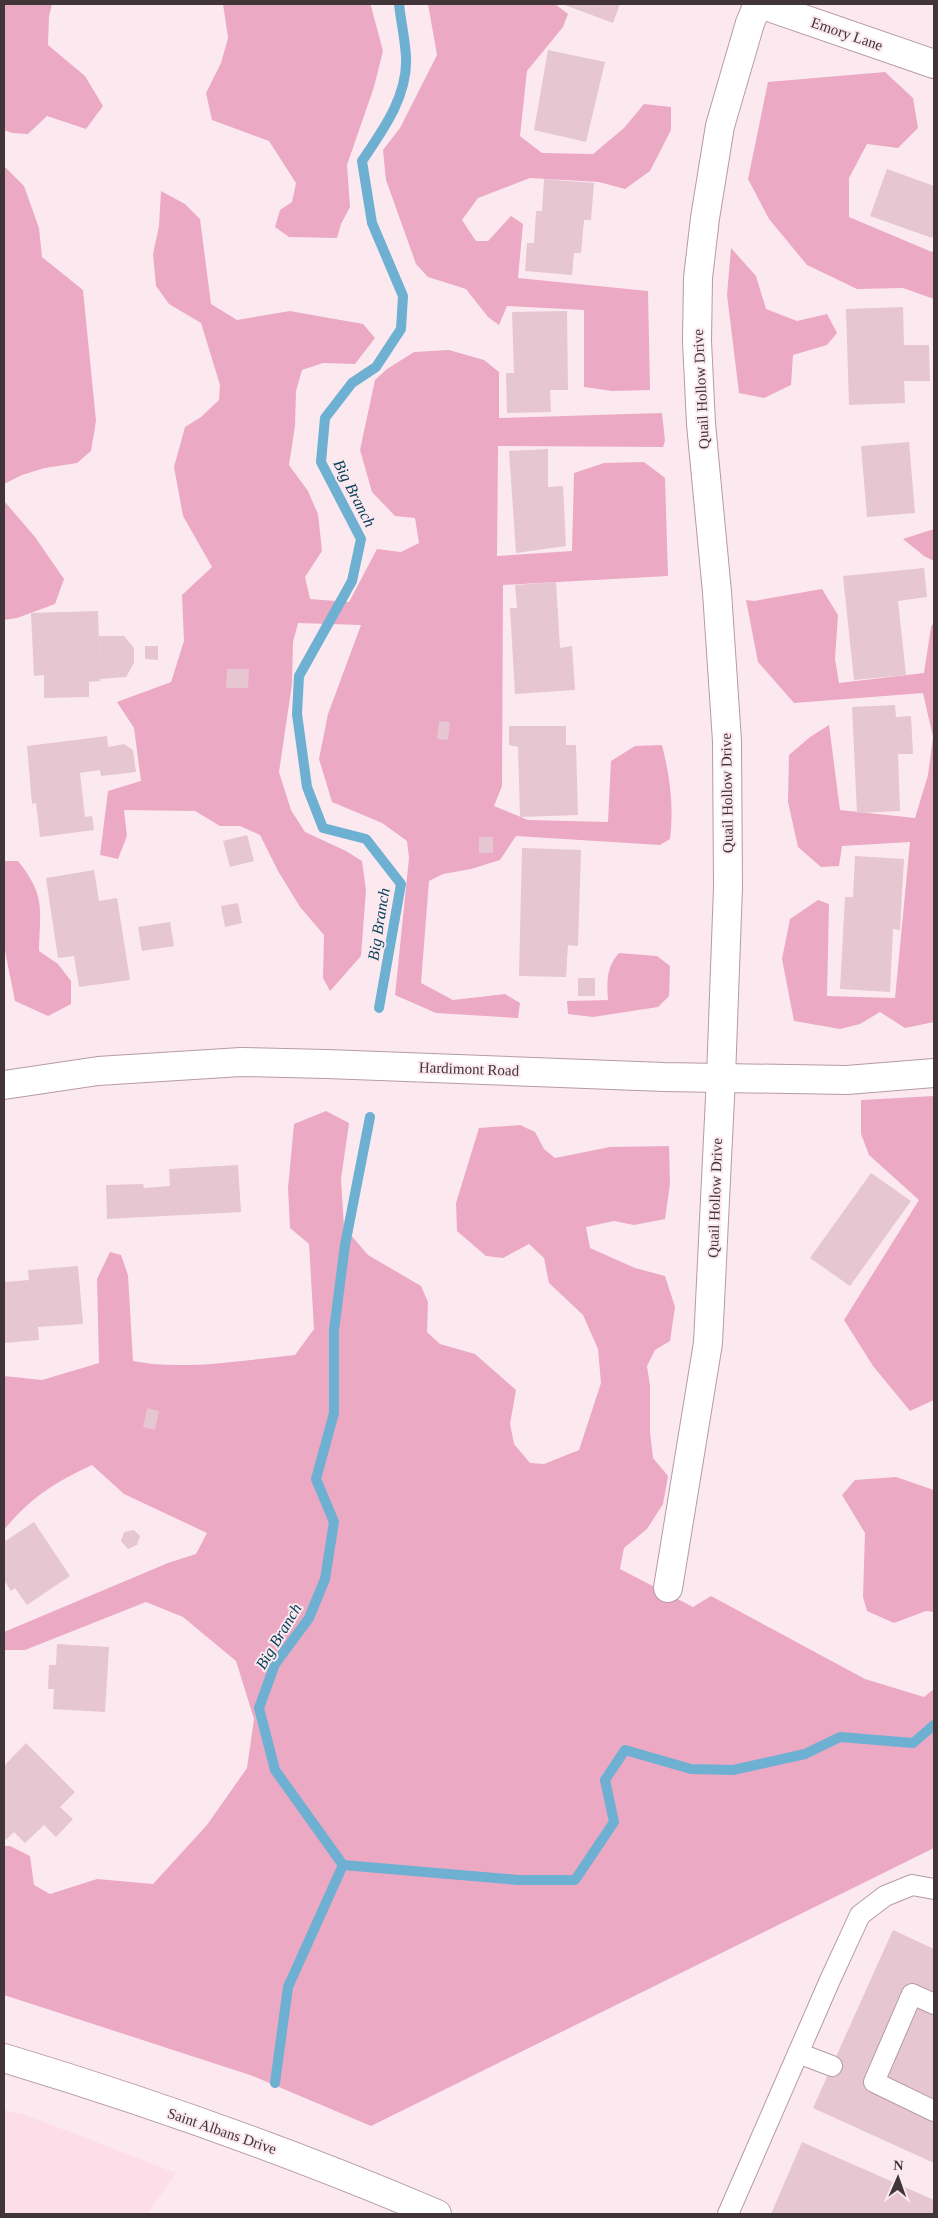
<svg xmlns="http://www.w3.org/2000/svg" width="938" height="2218" font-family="'Times New Roman',serif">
	<rect width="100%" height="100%" fill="#fce9f0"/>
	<path fill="#fddde8" d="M4,2110L26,2115L176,2173L147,2214H4Z"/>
	<g fill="#eca9c3">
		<path d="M5,4H52L49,16L48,45L85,76L103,106L86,129L47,116L28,134L12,133L4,130Z"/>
		<path d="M223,4H370L371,6L383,51L374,87L347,165L350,207L341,224L337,238L289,237L275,227L280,210L292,202L296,183L269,141L212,120L206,93L221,63L228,38Z"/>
		<path d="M428,4H555L568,14L563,27L527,71L520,136L542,153L593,154L624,128L644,104L671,107V130L650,171L625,189L599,182L530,178L478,198L462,220L476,241H488L511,216L523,224L518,278L648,291L650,390L612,391L584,387V310L507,306L499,325L488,317L466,289L428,277L416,264L386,180L383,150L400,128L437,55Z"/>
		<path d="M885,72L913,98L918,128L898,148L867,144L849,178V217L932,252L934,249V299L903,288L857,289L807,265L769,219L748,179L768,82Z"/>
		<path d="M4,166L24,186L39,228L42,257L83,290L96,421L91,451L77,463L45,468L22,475L4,484Z"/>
		<path d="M161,191L185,204L200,219L211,304L237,320L290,311L363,324L375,338L355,364L323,363L302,370L296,391L295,426L289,465L308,491L318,514L322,551L305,577L310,599L349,602L377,549L401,552L419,543L415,518L395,516L372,492L360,450L375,380L387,369L414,352L449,350L484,360L499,372V418L662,413L665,441L663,447L498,446L497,556L572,551L574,473L604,463L644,462L665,478L668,576L503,585L502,786L494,806L528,820L608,822L611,761L635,746L662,745C670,777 674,806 670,839L660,845L516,836L500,860L471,869L443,874L429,881L421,983L453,1000L505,994L520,1003L518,1018L436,1013L395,995L409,858L407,841L382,823L332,802L319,759L328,714L361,625L298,623L293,642L292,684L279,772L291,810L305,832L346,851L362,861L366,890L361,956L330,991L323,978L324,935L300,907L278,871L260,835L240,826H220L195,811L124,810L127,836L118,859L100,855L108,791L141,781L134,728L117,702L171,682L184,641L182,595L212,567L183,516L174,467L185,427L201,417L219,400L220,385L201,323L169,304L156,286L153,254L159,226Z"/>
		<path d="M731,248L756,276L766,309L797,321L827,314L837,333L827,345L793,355L791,385L764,398L739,393L727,295Z"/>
		<path d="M4,489L5,502L35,537L64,579L55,604L17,618L4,620Z"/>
		<path d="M934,529V561L924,556L903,539Z"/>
		<path d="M822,589L838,615L835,659L839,683L924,673L931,627L934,622V1022L905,1028L880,1012L860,1024L840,1029L794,1021L782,959L790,919L818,900L829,904L827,996L895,998L910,842L842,846L839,866L821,867L798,847L788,802L789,755L810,737L829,725L840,810L915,818L928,775L933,737L923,693L794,703L758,662L746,600L754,601Z"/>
		<path d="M4,861H18C46,896 40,909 39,951L58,964L71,981V1004L48,1016L15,1001L4,946Z"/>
		<path d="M619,953L657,956L670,966L669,996L658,1007L593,1017L568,1014L567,1001L608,1000C607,981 606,968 619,953Z"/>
		<path d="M934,1096V1400L910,1411L873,1366L844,1320L919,1200L869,1155L861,1134V1100Z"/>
		<path d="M326,1111L349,1123L341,1179L344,1227L368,1255L421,1286L428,1302L427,1332L440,1344L475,1354L516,1390L510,1424L514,1444L530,1463L544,1464L579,1450L601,1383L598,1349L583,1315L549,1283L544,1258L529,1244L503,1258L486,1256L457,1231L456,1203L479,1128L520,1125L535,1132L544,1149L555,1158L610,1147L669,1146L670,1184L665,1219L634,1225L614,1221L586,1227L590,1248L635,1268L665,1276L675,1307L670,1341L655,1350L647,1366L650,1386V1432L653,1458L668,1476L663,1504L647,1529L624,1548L620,1569L693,1607L711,1596L865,1679L924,1697L934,1689V1848L371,2126L253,2076L4,1995V1846H10L30,1856L34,1885L50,1894L97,1879L153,1884L207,1825L247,1768L254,1719L236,1661L183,1617L146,1602L25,1650H4V1632L168,1563L196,1554L207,1533L124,1494L92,1465C54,1483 31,1497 4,1530V1376L42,1380L99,1363L97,1279L110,1252L121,1255L128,1275L133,1361C181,1371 245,1360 295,1355L314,1329L309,1244L290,1228L288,1188L294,1124Z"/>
		<path d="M896,1477L934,1490V1612L926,1611L894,1623L867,1611L863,1597L865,1533L842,1495L855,1480Z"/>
	</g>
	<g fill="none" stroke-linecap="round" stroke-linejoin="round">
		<g stroke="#6db0d2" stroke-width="10">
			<path d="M379,1008L401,884L366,839L323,828L307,787L297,714L299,676L352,581L361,539L321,462L325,418L352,383L376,367L401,329L403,296L372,223L362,161C383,130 408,96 406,57C405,39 401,22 399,4"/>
			<path d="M343,1865L275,1770L259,1708L275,1664L309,1618L325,1579L334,1522L316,1479L334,1413V1330L345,1245L370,1117"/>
			<path d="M343,1865L518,1880H575L614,1822L605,1780L625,1750L691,1769L733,1770L805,1754L840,1737L913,1743L934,1725"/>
			<path d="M275,2083L288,1987L343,1865"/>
		</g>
	</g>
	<g fill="#e5c6d1">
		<path d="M562,4H620L613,23Z"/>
		<path d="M548,50L605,62L586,142L534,130Z"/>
		<path d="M887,169L934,186V232L932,238L870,216Z"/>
		<path d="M544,179L594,183L591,220H584L581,253H574L572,275L525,271L527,243H534L536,211H542Z"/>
		<path d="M903,307L904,345H929L930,381H904L905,403L849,405L846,309Z"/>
		<path d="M567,311L568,390H550L551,412L507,413L506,373H514L512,312Z"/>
		<path d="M909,442L915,513L867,517L861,446Z"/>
		<path d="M548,449V487L563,486L566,546L516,553L509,451Z"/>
		<path d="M924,568L927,597L898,601L906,675L854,680L843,576Z"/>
		<path d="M556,582L560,648L572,646L575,690L515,694L510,608H517L515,585Z"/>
		<path d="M98,611L100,676L99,636H124L134,648V663L126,677L100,679V681L89,682V697L44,698V675L34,676L31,613Z"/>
		<path d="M145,646H158V660L145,659Z"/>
		<path d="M227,669H249L248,688H226Z"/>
		<path d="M895,705L896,717L911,716L913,754H898L900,811L857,813L852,707Z"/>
		<path d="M439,721L450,722L448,740L437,739Z"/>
		<path d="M509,726H566V745H576L578,815L520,817L518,747L509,745Z"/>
		<path d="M107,736L108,747L124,744L133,750L136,772L101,776L100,770L80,773L85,817L92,816L94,830L40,837L36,803L32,804L27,746Z"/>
		<path d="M247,835L254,861L230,867L223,841Z"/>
		<rect x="479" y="837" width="14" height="16"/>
		<path d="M522,848L581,850L578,946L568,945L566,977L519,976Z"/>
		<path d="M855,856L904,859L900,930L893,929L890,992L840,989L845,897H853Z"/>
		<path d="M94,870L99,901L117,898L130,980L79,987L74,956L58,958L46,878Z"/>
		<path d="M238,903L242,923L225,927L221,906Z"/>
		<path d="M170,922L174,946L142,951L138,927Z"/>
		<rect x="578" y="978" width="17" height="18"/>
		<path d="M238,1165L241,1212L107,1219L106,1185L143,1184L144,1188L170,1186L169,1169Z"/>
		<path d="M871,1173L911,1201L850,1286L810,1258Z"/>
		<path d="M78,1266L83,1324L38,1327L39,1340L4,1343V1282L29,1280L28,1270Z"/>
		<path d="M147,1408L159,1411L155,1430L143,1427Z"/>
		<path d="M34,1522L70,1576L27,1605L15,1588L11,1591L4,1580V1542Z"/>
		<path d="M134,1530L140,1536L137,1545L128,1549L121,1541L124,1532Z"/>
		<path d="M57,1644L109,1647L105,1712L53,1709L54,1689H48L49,1665H56Z"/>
		<path d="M26,1743L75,1792L60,1807L73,1819L56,1837L44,1825L25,1843L14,1832L6,1840L4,1837V1766Z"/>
		<path d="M893,1930L934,1949V2163L813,2108Z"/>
		<path d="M802,2142L934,2200V2214H771Z"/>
	</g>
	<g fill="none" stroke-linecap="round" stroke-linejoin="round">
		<defs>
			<g id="service">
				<path d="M934,2004L912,1994L874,2082L934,2111"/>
				<path d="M798,2053L832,2066"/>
				<path d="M728,2214L830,1980L860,1915L885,1896L912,1885L934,1889"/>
			</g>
			<g id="minor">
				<path d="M760,4L934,64"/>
				<path d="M668,1588L708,1343L721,1077"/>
			</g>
			<g id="tertiary">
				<path d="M721,1077L728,887L727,741L717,592L701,424L697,341L698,278L705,218L720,126L750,23L758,4"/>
				<path d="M4,1085L98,1071L241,1062L327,1064L664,1077L847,1080L934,1073"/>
				<path d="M4,2058C150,2102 296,2154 437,2214"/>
			</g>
		</defs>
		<use href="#service" stroke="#b79aa5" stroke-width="22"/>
		<use href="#minor" stroke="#b79aa5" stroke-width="30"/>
		<use href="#tertiary" stroke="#b79aa5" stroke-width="30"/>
		<use href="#service" stroke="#fff" stroke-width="20"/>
		<use href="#minor" stroke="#fff" stroke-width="28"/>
		<use href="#tertiary" stroke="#fff" stroke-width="28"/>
	</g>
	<g text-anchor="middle" stroke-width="4" stroke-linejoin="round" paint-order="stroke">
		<g font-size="15" fill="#413539" stroke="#fce9f0">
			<text transform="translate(847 34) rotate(19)" y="5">Emory Lane</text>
			<text transform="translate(701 389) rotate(-93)" y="5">Quail Hollow Drive</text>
			<text transform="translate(727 793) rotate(-91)" y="5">Quail Hollow Drive</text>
			<text transform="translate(469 1069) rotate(2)" y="5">Hardimont Road</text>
			<text transform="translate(715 1198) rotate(-88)" y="5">Quail Hollow Drive</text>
			<text transform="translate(222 2131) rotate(19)" y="5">Saint Albans Drive</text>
		</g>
		<g font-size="16" font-style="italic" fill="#074259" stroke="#fce9f0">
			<text transform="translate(355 493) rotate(63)" y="6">Big Branch</text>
			<text transform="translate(378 924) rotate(-81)" y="6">Big Branch</text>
			<text transform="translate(278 1636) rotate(-59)" y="6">Big Branch</text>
		</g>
	</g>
	<rect width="938" height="2218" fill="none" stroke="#413539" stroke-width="10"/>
	<g transform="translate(898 2178) rotate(2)" stroke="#fce9f0" stroke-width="4" paint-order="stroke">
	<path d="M0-4L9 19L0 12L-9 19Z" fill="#413539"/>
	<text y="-8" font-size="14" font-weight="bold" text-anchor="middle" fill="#413539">N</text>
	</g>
</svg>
